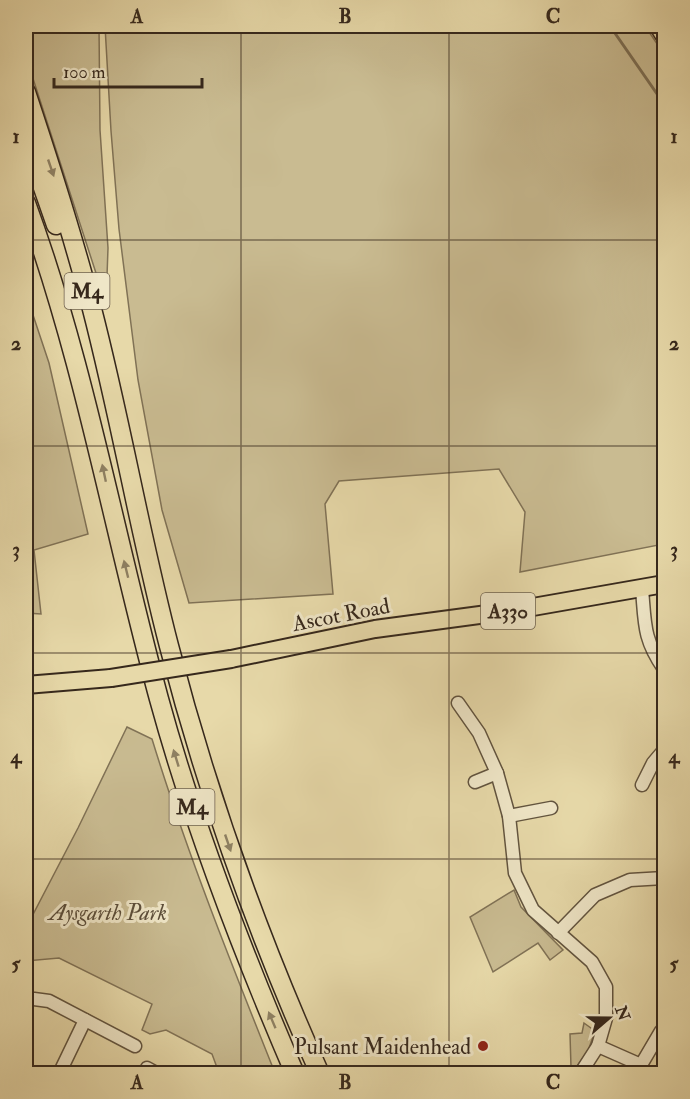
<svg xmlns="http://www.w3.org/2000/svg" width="690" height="1099" font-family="'IM FELL Double Pica',serif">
	<rect width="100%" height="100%" fill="#e7d9a9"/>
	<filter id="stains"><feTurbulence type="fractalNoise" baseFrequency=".00333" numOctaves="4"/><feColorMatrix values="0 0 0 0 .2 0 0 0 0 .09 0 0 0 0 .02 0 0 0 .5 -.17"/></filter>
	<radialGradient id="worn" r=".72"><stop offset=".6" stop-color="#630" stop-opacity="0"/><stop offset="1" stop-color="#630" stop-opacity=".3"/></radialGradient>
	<g fill="#c9bb91" stroke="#807256" stroke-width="1.5">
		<path d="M26,26H99L100,130L108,248L106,304L26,57Z"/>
		<path d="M105,26H645L664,54V544L520,572L525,512L499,469L339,481L325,504L333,594L189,603L162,510L138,380L119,229L111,131Z"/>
		<path d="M26,294L49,363L88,534L34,550L41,614L26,613Z"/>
		<path d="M127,727L152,739C187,853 231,963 275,1073H219L212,1054L166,1030L150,1034L142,1030L152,1004L59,958L26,961V928L78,828Z"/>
		<path d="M514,890L521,907L563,950L550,960L538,943L493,972L470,917Z"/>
		<path d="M584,1023L595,1031L588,1051L572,1073L545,1074L571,1067L570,1034L582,1033Z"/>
	</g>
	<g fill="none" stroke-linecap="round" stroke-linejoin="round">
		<path stroke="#7c6e54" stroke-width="3" d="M610,26L664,104"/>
		<defs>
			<g id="minor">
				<path d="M642,589C645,623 643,639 664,669"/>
				<path d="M458,703L479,733L497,773L509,816L515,873L533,910L592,962L606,987V1018L598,1046L580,1074"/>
				<path d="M475,782L497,773"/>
				<path d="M642,785L653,763L664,750"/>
				<path d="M509,816L551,808"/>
				<path d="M558,933L595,895L630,880L664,878"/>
				<path d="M34,999L49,1001L135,1046"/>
				<path d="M598,1046L641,1065"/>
				<path d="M147,1068L158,1074"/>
				<path d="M59,1074L85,1020"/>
				<path d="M639,1074L641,1065L661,1031"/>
			</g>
			<g id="major">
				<path d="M231,659L375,629L510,611L664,584"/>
				<path d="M26,685L111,678"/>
			</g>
			<g id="highway">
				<path d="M659,26L664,34"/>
				<path d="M26,92C50,164 73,236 92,309C121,421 140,535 169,646C207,793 258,936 320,1074"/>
				<path d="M26,139L56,225"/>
				<path d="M26,203C85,364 114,534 159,699C194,827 242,951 295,1074"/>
			</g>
		</defs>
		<use href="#minor" stroke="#62543f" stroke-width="15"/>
		<use href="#major" stroke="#36281c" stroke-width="20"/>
		<use href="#highway" stroke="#36281c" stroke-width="21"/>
		<use href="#minor" stroke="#efe6c7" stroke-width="12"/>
		<use href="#major" stroke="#e7d9a9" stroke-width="16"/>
		<use href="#highway" stroke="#e7d9a9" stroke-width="18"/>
		<defs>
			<path id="major-bridge" d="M111,678L231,659"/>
		</defs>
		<use href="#major-bridge" stroke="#36281c" stroke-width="20" stroke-linecap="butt"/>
		<use href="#major-bridge" stroke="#e7d9a9" stroke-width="16"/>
	</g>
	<defs><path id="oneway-solid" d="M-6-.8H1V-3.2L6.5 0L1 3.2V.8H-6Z" transform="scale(1.5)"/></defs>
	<g fill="#8e8062">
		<use href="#oneway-solid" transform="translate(51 168) rotate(71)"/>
		<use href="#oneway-solid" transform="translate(104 473) rotate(-102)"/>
		<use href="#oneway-solid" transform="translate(126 569) rotate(-104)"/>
		<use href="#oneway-solid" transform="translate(176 758) rotate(-107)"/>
		<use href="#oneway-solid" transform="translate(228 843) rotate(71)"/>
		<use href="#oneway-solid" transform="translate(272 1020) rotate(-113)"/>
	</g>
	<path fill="none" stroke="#36281c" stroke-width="1.5" stroke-opacity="0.55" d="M241,26V1074M449,26V1074M26,240H664M26,446H664M26,653H664M26,859H664"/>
	<circle fill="#8f2418" stroke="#efe6c7" stroke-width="2" cx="483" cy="1046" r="6"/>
	<g text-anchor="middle" stroke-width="6" stroke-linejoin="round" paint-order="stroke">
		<g fill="#efe6c7" stroke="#6e614f" stroke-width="1.5">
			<rect x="64.5" y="273" width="45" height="36" rx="4.5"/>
			<rect x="481" y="593" width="54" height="36" rx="4.5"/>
			<rect x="169.5" y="789" width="45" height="36" rx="4.5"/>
		</g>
		<g font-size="21" font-weight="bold" fill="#36281c">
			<text x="87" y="298">M4</text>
			<text x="508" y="618">A330</text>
			<text x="192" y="814">M4</text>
		</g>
		<g font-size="22" fill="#36281c" stroke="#efe6c7">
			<text transform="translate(341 614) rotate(-11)" y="8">Ascot Road</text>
		</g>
		<g font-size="22" font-style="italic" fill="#5b4d39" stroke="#efe6c7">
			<text x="108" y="920">Aysgarth Park</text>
		</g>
		<g font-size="22" fill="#36281c" stroke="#efe6c7" text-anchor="end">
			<text x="471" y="1054">Pulsant Maidenhead</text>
		</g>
	</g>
	<rect width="690" height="1099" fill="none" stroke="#e7d9a9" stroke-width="66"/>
	<g transform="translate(609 1018) rotate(70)" stroke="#efe6c7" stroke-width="4.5" paint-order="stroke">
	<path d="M0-4.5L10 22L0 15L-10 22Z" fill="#36281c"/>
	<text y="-9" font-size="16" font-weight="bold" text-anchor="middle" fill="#36281c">N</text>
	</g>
	<path d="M54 78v9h148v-9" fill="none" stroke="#36281c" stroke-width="3"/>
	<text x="63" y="78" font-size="18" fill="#36281c" stroke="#efe6c7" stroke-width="4.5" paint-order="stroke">100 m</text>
	<rect x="33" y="33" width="624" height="1033" fill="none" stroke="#36281c" stroke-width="2"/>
	<g font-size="20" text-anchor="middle" font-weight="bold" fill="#36281c">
		<text x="137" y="23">A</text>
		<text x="345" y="23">B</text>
		<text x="553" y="23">C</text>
		<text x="16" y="143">1</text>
		<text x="674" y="143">1</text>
		<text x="16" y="350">2</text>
		<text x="674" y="350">2</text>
		<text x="16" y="556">3</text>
		<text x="674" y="556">3</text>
		<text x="16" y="763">4</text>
		<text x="674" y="763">4</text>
		<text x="16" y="970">5</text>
		<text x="674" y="970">5</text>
		<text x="137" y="1089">A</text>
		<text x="345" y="1089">B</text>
		<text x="553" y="1089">C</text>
	</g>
	<rect width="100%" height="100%" filter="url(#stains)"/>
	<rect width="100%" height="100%" fill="url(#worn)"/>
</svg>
